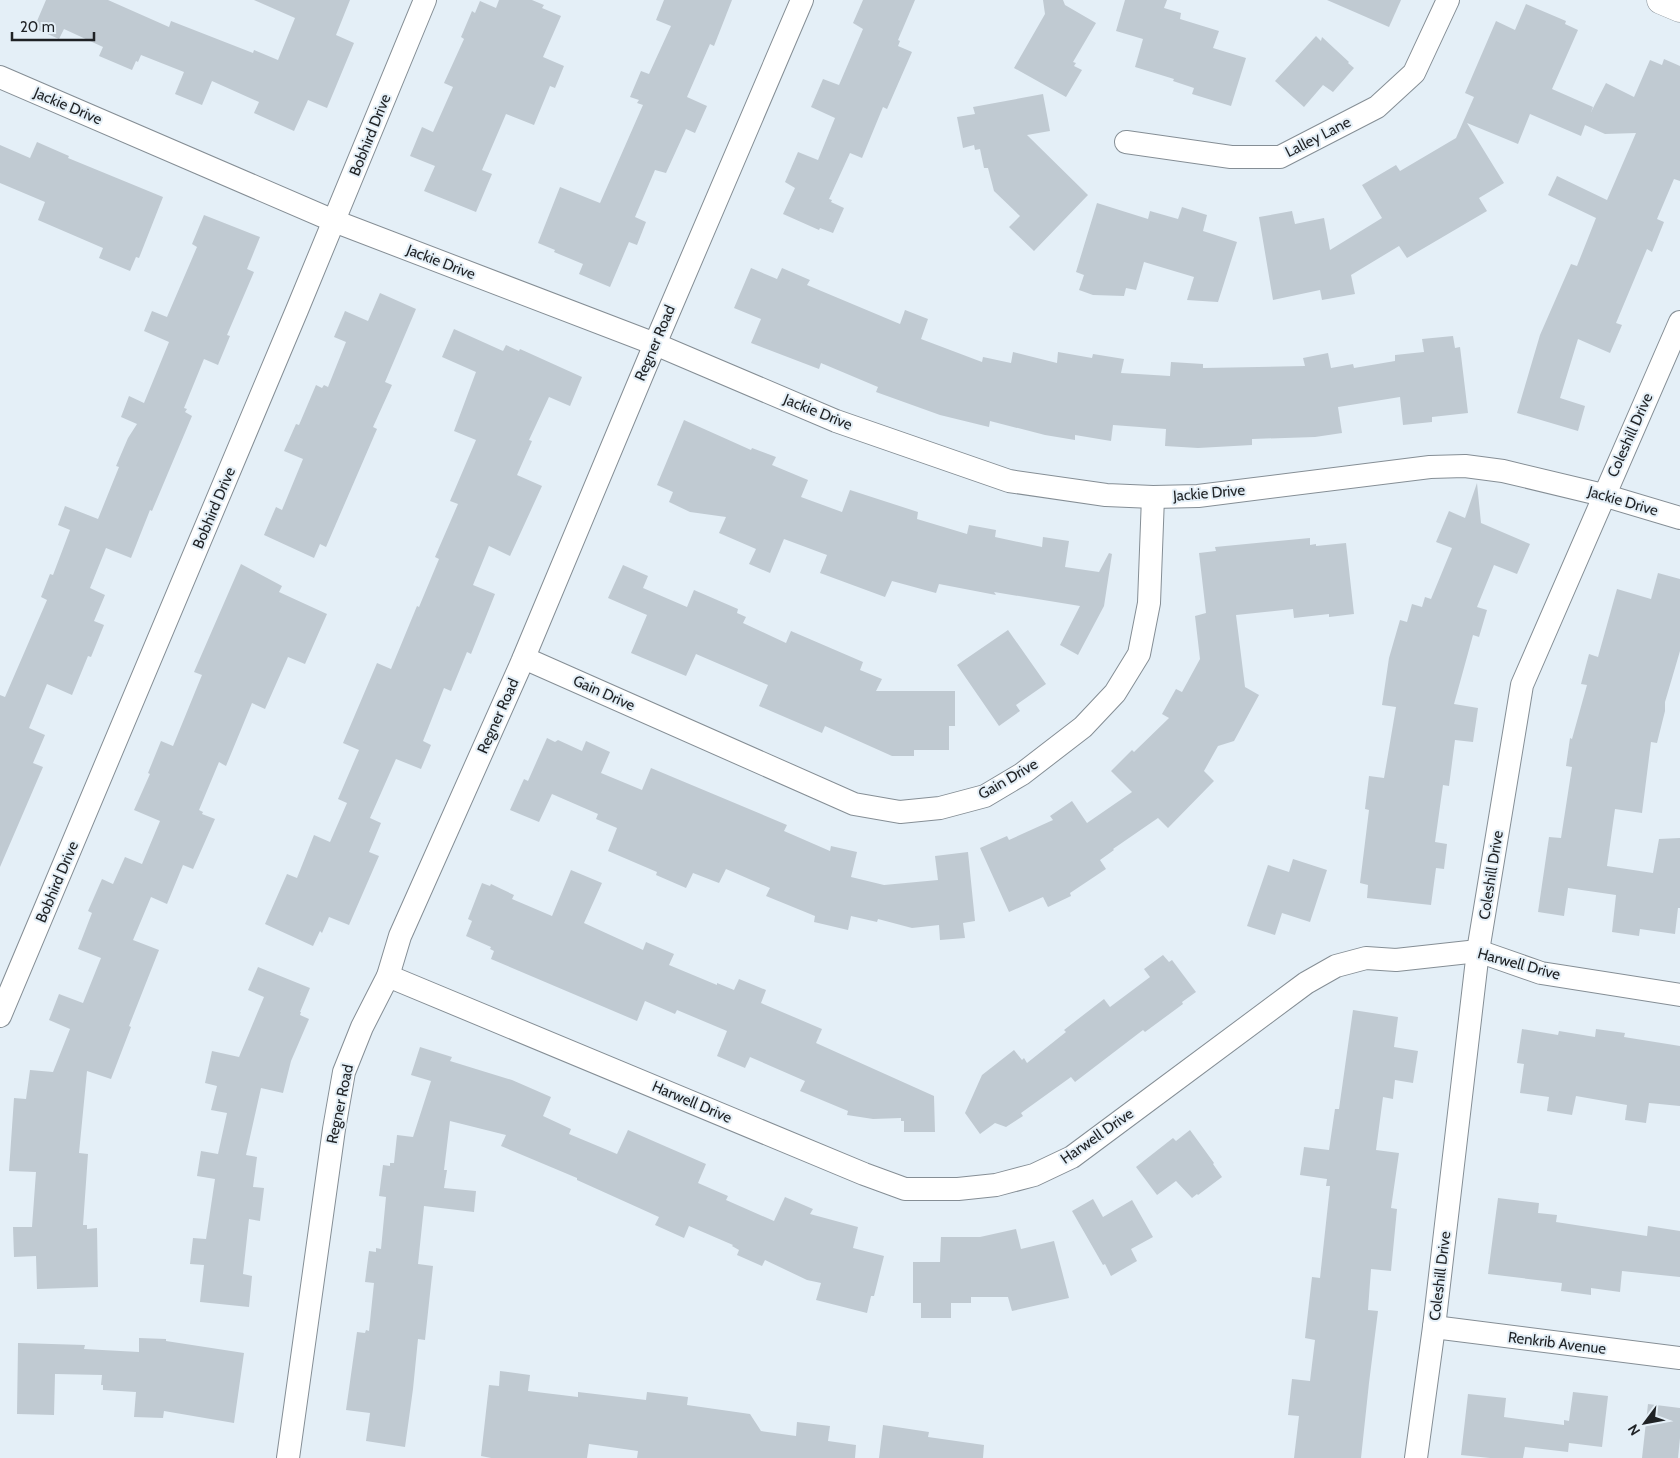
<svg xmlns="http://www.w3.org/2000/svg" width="1680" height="1458" font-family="Cabin,sans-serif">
	<rect width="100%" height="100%" fill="#e4eff7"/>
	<g fill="#c0cad2">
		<path d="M46,0H108L169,27L171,21L253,53L254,50L278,60L295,18L254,0H350L336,35L354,43L327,108L308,100L294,131L254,113L259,102L212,81L202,105L175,94L184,72L141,55L138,62L136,61L132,70L99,56L103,47L64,29L59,39L34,28Z"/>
		<path d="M499,0H532L544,5L542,8L561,16L543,57L564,66L555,88L550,86L534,125L506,114L482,170L492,174L476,212L424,191L435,166L410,156L422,127L433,132L453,87L444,83L464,39L461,37L472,11L475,13L480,1L496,8Z"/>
		<path d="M664,0H732L714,46L710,44L687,97L707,106L695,133L686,129L666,173L655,170L635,217L646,222L637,245L629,242L610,287L579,274L583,264L554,252L555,250L538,243L560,187L600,203L643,105L637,103L639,100L630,97L641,71L649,74L671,26L656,20Z"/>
		<path d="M863,0H915L898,40L900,41L898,46L912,52L887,109L883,107L862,158L850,153L829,199L832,200L831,202L844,208L833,233L820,228L819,230L783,214L795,188L785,182L798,152L818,160L835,118L811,107L823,79L839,85L863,29L853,23Z"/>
		<path d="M1043,0H1063L1065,5L1096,23L1073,62L1076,63L1074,66L1082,70L1066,97L1014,68L1045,14Z"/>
		<path d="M1125,0H1167L1164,8L1181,13L1180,19L1219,31L1213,48L1246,58L1231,106L1192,94L1194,88L1173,81L1174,79L1135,67L1143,39L1116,31Z"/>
		<path d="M1327,0H1401L1389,27Z"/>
		<path d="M1526,4L1566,21L1565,24L1578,30L1552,89L1593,107L1591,112L1606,83L1634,97L1650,60L1662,65L1664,59L1680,66V181L1674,179L1657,219L1664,222L1652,252L1647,249L1616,323L1622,325L1610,353L1578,339L1560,398L1585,406L1578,431L1517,413L1540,335L1571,264L1577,266L1596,218L1548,195L1557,176L1607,200L1636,133L1605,134L1585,125L1581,136L1530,114L1518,144L1467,123L1504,183L1479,198L1487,211L1407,258L1399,246L1351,275L1355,294L1322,300L1320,290L1273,300L1259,217L1292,211L1295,224L1324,218L1330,250L1382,218L1362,185L1396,165L1400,171L1456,138L1474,97L1465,93L1496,21L1515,30Z"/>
		<path d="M1316,36L1321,41L1322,37L1349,62L1348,63L1354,68L1333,92L1323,85L1304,107L1275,81Z"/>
		<path d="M1043,94L1050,131L1027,135L1088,195L1034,251L1009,227L1020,216L994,191L988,168H984L980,149L975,150L974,145L963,148L957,117L975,114L973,107Z"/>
		<path d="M37,142L69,156L68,158L163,197L139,258L136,257L130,271L99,258L103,248L38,220L45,202L0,183V145L30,158Z"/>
		<path d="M1097,203L1148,219L1150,211L1178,219L1182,207L1207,215L1203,231L1237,242L1218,302L1187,300L1194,277L1144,262L1136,290L1126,288L1124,296L1093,295L1079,290L1084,275L1076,272Z"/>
		<path d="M204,215L260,237L247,269L254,272L227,335L230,336L218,365L204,359L184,408L187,409L185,412L192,416L152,511L150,510L131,558L106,548L90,588L105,595L94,621L104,625L91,657L88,656L72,695L47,684L29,728L45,735L33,763L43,767L0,867V695L5,697L47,600L41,597L50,574L53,575L70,530L58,525L65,506L98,519L119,467L116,466L128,438L137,424L121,417L129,396L144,403L169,342L144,331L152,311L167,317L197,247L192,244Z"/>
		<path d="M751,268L777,279L782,268L810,280L807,285L900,324L905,310L928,319L921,339L982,362L983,357L1011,363L1013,352L1057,363L1058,352L1092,358L1093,354L1124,359L1121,373L1170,376L1171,362L1203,364V368L1305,366L1303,358L1328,353L1331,368L1353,364L1354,368L1395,361V355L1424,352L1422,339L1453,336L1455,348L1460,347L1468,413L1432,417V422L1403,425L1400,397L1338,407L1342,433L1315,437L1252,439V445L1198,448L1165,446L1166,429L1113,425L1111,441L1075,435V440L1045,435L990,421L989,427L940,415L876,392L878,387L821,363L819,369L751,343L761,319L734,308Z"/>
		<path d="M380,293L416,309L385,382L392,385L373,427L377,429L326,547L320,544L314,558L264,535L276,507L282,510L303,459L284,451L296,424L299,425L316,385L322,388L324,385L328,387L346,342L334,337L345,311L368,321Z"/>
		<path d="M454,329L503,351L506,345L519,351L520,349L582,377L570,406L549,397L529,440L532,441L517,475L542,486L510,556L489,546L473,585L495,594L471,654L467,652L451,691L444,688L423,741L431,745L421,769L396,759L370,818L381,823L369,852L379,856L349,925L329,917L322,933L320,931L313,946L265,924L287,874L297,878L314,835L330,842L347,803L338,799L359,750L343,743L377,663L391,669L417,606L419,607L439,559L435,557L458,504L450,501L476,440L454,431L476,372L442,357Z"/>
		<path d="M684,420L751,450L752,448L776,457L772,465L808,480L801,497L842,512L850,490L918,512L917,519L967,534L969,525L996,530L995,537L1042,547L1043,537L1069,541L1065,567L1099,572L1109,553L1112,554L1104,606L1078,655L1060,645L1080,606L994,592L996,595L939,584L936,593L892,581L885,597L820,573L827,555L784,539L770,573L749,564L756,549L719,533L726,517L690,512L669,502L673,492L657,485Z"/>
		<path d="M1477,483L1481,523L1530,544L1517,574L1494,565L1477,607L1487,610L1479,637L1473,635L1454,704L1478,708L1473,742L1455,740L1449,786L1443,785L1435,842L1447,844L1444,869L1436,868L1431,905L1367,898L1368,885L1360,883L1369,810L1365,809L1369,776L1384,778L1396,707L1382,705L1389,658L1400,620L1407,622L1412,604L1422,607L1425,597L1431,599L1452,548L1436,542L1449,511L1465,518Z"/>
		<path d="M1310,538V545L1316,544V546L1346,543L1354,614L1329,617V614L1294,618L1293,609L1236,615L1245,687L1259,695L1234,741L1218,746L1204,771L1214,781L1168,828L1158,818L1113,849L1114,850L1100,860L1106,869L1070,893L1071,896L1048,907L1043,897L1009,912L980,848L1007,836L1009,840L1053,820L1050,816L1072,801L1087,823L1132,792L1111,771L1132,750L1134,752L1169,718L1162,714L1176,689L1182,692L1200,659L1195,616L1206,613L1199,553L1216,551L1215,547Z"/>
		<path d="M241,564L282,586L279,592L327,614L305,664L288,657L265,709L252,703L226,766L219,762L199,810L203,812L202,814L215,819L193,869L183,865L167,904L151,897L133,940L159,950L129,1026L131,1027L111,1079L87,1071L79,1153L88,1154L83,1225H87V1229L97,1228L98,1287L37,1289L36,1256L14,1257L13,1227H32L36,1172L9,1171L14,1098L26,1099L30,1070L53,1072L70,1029L49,1020L59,994L83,1003L101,958L78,949L92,913L88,911L102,879L113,884L125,857L142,864L160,821L134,810L150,774L148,773L161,741L173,746L202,675L194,672Z"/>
		<path d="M623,565L648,576L643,588L687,607L694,590L738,609L737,613L746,617L743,623L786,643L791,631L863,662L860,670L882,679L876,691H955V726H949V750H914V756H892L825,726L822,733L759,706L768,685L696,654L686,676L631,653L647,615L608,598Z"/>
		<path d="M1658,573L1680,579V651L1665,702V711L1657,743L1651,742L1642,813L1615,809L1607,866L1653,873L1659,839L1680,838V908H1678L1675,934L1640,929L1639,936L1612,932L1616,895L1568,888L1564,916L1538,912L1549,837L1561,838L1572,767L1566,766L1570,738L1572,739L1587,685L1581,684L1589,654L1598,657L1617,589L1651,599Z"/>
		<path d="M1008,630L1046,684L1016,705L1020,711L999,726L957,665Z"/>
		<path d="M547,738L555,742L558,740L582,751L586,741L610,752L601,773L642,790L651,768L787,825L784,831L830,851L831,846L857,852L851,877L884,885L938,880L935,856L968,852L975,921L963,923L965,938L940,940L939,925L912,928L878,919L877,922L851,916L848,930L814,922L815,916L766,896L770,888L726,869L719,883L693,873L686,888L656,875L657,872L608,851L617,828L596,819L598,814L552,794L539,822L510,810L524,779L528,781Z"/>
		<path d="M1293,859L1327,870L1310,922L1282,913L1275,935L1247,926L1268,865L1289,872Z"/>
		<path d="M571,870L602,883L584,923L643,950L646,942L674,954L669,965L717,985V983L734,990L739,979L766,990L761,1003L822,1029L816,1043L934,1096L935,1132H904V1121H901V1118L873,1119L847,1115L848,1111L800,1091L805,1081L750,1057L745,1068L717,1056L727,1031L677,1010L675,1014L645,1001L637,1021L491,959L494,951L490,949L491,947L466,936L472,921L468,919L482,883L490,886L491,884L514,895L512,899L552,916Z"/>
		<path d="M1163,955L1169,962L1172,960L1196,992L1182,1002L1183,1004L1145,1032L1143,1030L1075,1082L1071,1077L1021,1113L1023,1116L1006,1127L995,1123L980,1134L965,1113L982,1075L1014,1050L1022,1060L1024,1058L1027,1063L1066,1032L1064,1030L1104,999L1110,1007L1150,977L1144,969Z"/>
		<path d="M258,967L310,988L300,1012H301L300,1015L309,1019L291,1061L283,1093L261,1088L246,1155L257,1157L253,1187L264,1188L260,1221L249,1219L243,1274L252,1276L249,1307L200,1302L204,1265L190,1264L193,1238L206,1239L215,1179L197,1176L201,1151L218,1154L227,1113L211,1110L217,1086L205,1083L212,1051L239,1057L264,997L248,990Z"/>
		<path d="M1353,1010L1398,1017L1394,1047L1418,1051L1413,1083L1395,1080L1393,1099L1383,1097L1376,1150L1399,1153L1391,1208L1397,1209L1391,1271L1371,1269L1368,1310L1378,1311L1369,1383L1361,1458H1294L1299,1416L1288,1415L1292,1379L1310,1381L1315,1340L1305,1338L1312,1277L1320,1278L1330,1186H1326L1327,1179L1300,1175L1304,1147L1329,1150L1335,1109H1339Z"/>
		<path d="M1522,1029L1558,1035L1559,1031L1595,1037L1596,1029L1625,1033L1624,1037L1680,1046V1106L1649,1103L1646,1123L1625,1120L1627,1105L1576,1096L1572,1115L1547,1111L1549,1097L1520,1093L1524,1064L1517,1063Z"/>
		<path d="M420,1047L452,1057L450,1061L512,1080L551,1097L543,1116L571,1129L569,1134L617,1154L628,1130L706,1164L698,1183L728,1196L726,1200L774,1221L785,1197L813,1209L810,1214L858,1227L853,1248L884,1256L874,1296H871L867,1313L816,1300L821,1283L807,1280L765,1260L762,1266L737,1255L739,1250L732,1246L733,1245L689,1226L684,1238L655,1225L659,1217L577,1180V1178L501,1146L506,1135L450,1121L444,1170H447L444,1188L476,1191L474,1212L424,1206L418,1264L433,1266L425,1340L418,1339L413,1389L405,1447L366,1441L370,1413L346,1410L357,1332L365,1333L366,1330L369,1331L374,1283L365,1282L369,1251L376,1252V1248L381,1249L386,1197L379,1196L383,1165L390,1166V1163H394L397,1135L413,1137L431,1081L411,1075Z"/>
		<path d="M1190,1130L1214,1163L1213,1164L1222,1177L1198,1195L1197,1194L1192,1198L1176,1181L1157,1195L1136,1167L1173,1138L1176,1141Z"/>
		<path d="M1498,1198L1539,1203L1538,1213L1557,1215L1556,1222L1647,1236L1648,1226L1680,1231V1277L1622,1271L1620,1292L1591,1288V1295L1561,1291L1562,1283L1488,1274Z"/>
		<path d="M1093,1199L1103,1217L1132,1200L1153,1237L1131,1249L1137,1261L1111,1276L1105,1264L1103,1265L1072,1211Z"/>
		<path d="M1016,1229L1021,1249L1054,1241L1069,1298L1012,1311L1008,1297H971V1303H951V1318H921V1303H913V1262H940L941,1237H980Z"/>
		<path d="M139,1338L166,1339V1341L244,1353L234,1423L164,1411L163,1418L134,1417L136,1392L103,1390V1385H101L102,1375L55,1374L54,1415L17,1414L18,1343L85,1345L84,1349L139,1352Z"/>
		<path d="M500,1371L530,1375L528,1391L578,1397V1392L646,1400L647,1392L688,1397L687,1405L750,1414L761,1431L796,1436L797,1422L830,1426L828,1441L856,1445L855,1458H637L638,1451L589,1444L587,1458H491L481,1456L489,1385L499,1386Z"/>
		<path d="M1573,1392L1608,1396L1602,1447L1569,1443L1568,1452L1525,1447L1523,1458H1490L1461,1455L1468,1394L1506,1398L1504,1417L1564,1425V1420L1569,1421Z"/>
		<path d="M1648,1404L1680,1408V1438L1678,1458H1642Z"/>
		<path d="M883,1425L929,1432L928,1437L984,1445L983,1458H879Z"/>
	</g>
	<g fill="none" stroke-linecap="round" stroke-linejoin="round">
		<defs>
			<g id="street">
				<path d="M0,77L334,221L655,344L836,421L1009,481L1106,495L1153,497L1198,496L1430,467L1465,466L1503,471L1603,495L1680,518"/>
				<path d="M1126,142L1231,157H1280L1377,107L1414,73L1448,0"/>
				<path d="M524,658L854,804L900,812L940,808L985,796L1022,774L1083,727L1115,693L1139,654L1149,603L1153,497"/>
				<path d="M388,976L864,1174L905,1189H958L996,1185L1034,1175L1072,1157L1306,983L1336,966L1366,958L1396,960L1478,951L1541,973L1680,995"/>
				<path d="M0,1016L297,310L425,0"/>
				<path d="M1434,1327L1680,1358"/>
				<path d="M288,1458L334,1129L344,1072L362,1027L388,976L400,936L522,662L655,344L802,0"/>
				<path d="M1416,1458L1434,1327L1478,951L1522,685L1680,322"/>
			</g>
			<path id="secondary" d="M1661,0L1680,8"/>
		</defs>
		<use href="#street" stroke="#858e95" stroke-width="24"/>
		<use href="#secondary" stroke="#858e95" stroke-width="29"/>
		<use href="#street" stroke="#fff" stroke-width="22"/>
		<use href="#secondary" stroke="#fff" stroke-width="28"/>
	</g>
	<g text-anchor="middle" stroke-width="4" stroke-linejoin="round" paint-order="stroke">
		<g font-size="15" fill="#1f2225" stroke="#e4eff7">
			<text transform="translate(68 106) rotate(23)" y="5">Jackie Drive</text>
			<text transform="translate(370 135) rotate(-68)" y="5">Bobhird Drive</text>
			<text transform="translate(1318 137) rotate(-27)" y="5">Lalley Lane</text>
			<text transform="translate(441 262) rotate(21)" y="5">Jackie Drive</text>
			<text transform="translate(655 343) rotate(-67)" y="5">Regner Road</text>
			<text transform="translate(818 412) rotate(22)" y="5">Jackie Drive</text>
			<text transform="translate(1630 435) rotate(-66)" y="5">Coleshill Drive</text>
			<text transform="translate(1209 493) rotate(-5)" y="5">Jackie Drive</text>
			<text transform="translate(1623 501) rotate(16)" y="5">Jackie Drive</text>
			<text transform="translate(214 508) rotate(-67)" y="5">Bobhird Drive</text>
			<text transform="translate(604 693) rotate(24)" y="5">Gain Drive</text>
			<text transform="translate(498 716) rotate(-66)" y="5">Regner Road</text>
			<text transform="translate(1008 779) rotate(-30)" y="5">Gain Drive</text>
			<text transform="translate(1491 875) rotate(-81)" y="5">Coleshill Drive</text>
			<text transform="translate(57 882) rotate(-67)" y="5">Bobhird Drive</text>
			<text transform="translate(1519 964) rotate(15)" y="5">Harwell Drive</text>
			<text transform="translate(692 1102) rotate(23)" y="5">Harwell Drive</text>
			<text transform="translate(340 1104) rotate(-78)" y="5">Regner Road</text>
			<text transform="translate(1097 1136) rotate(-35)" y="5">Harwell Drive</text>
			<text transform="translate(1440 1276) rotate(-83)" y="5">Coleshill Drive</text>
			<text transform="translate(1557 1343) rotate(7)" y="5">Renkrib Avenue</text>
		</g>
	</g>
	<g transform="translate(1645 1423) rotate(238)" stroke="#e4eff7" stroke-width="4" paint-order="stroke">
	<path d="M0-4L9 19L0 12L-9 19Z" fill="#1f2225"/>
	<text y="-8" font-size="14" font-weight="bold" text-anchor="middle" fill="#1f2225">N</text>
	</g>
	<path d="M12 32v8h82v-8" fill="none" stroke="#1f2225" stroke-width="2.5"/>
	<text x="20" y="32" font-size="15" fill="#1f2225" stroke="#e4eff7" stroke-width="4" paint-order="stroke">20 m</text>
</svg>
